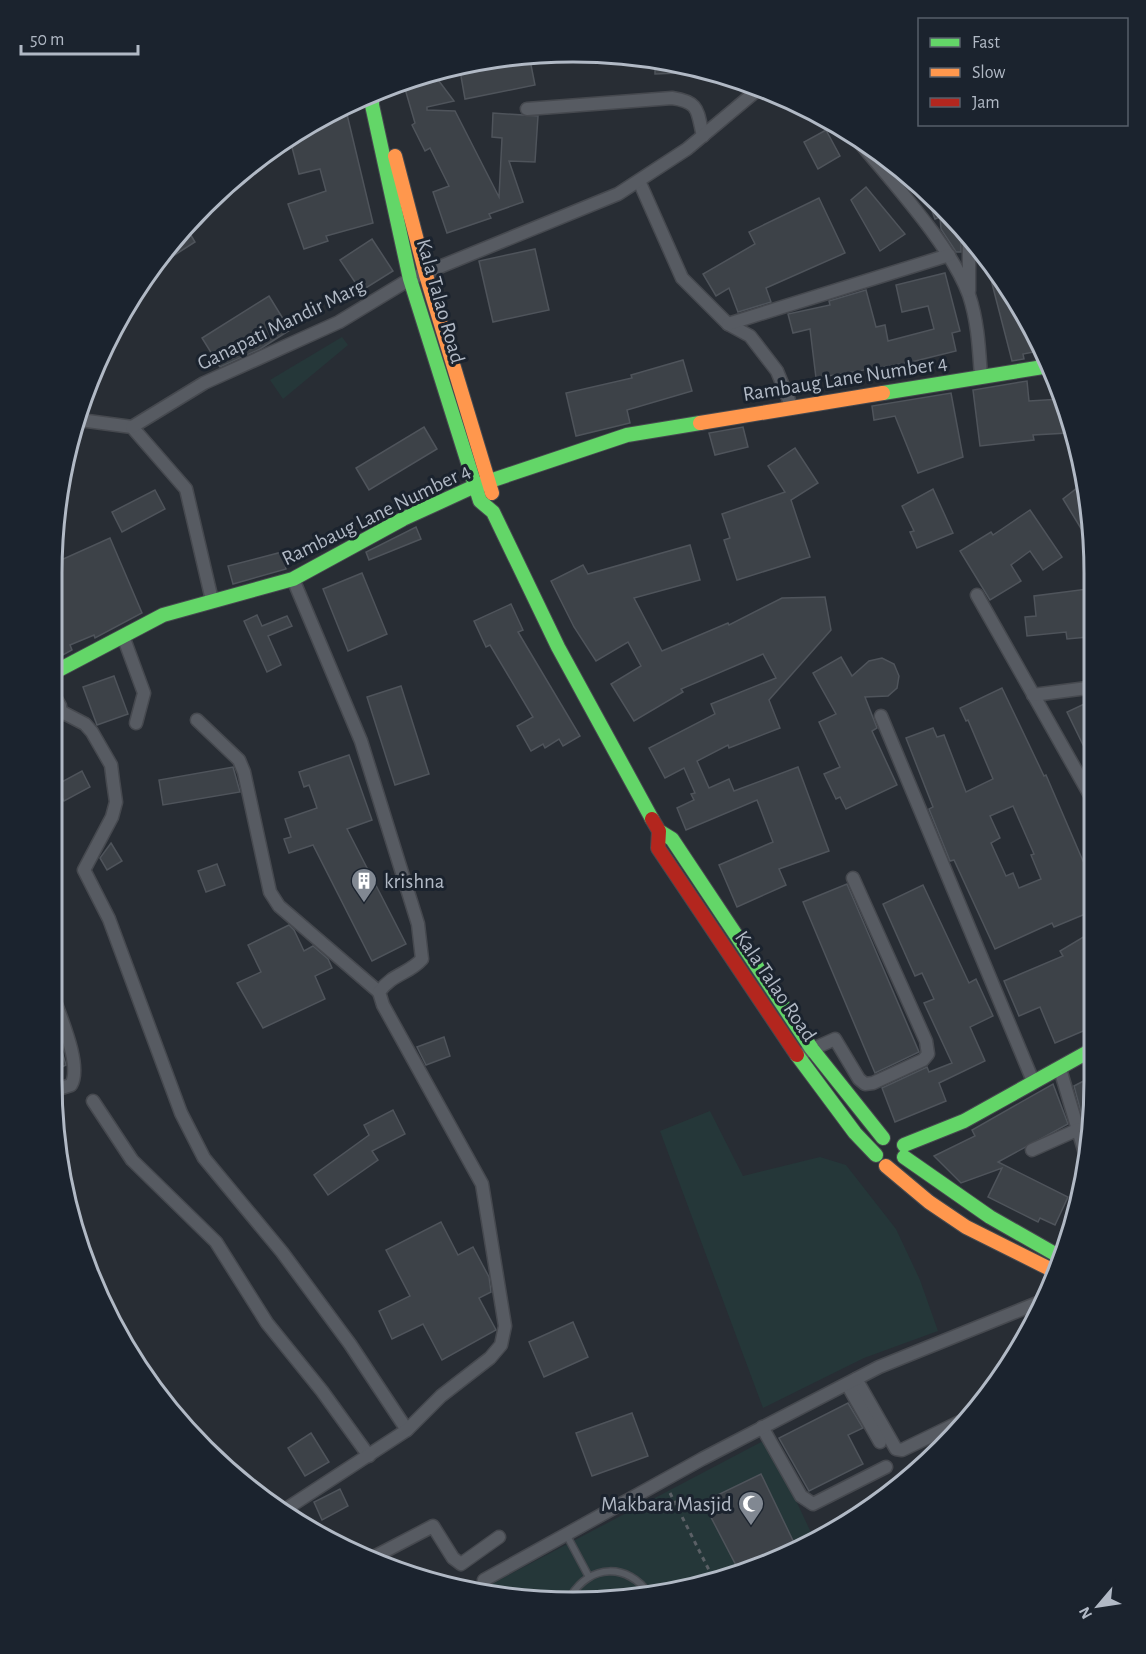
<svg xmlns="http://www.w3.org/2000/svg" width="1146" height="1654" font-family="'Alegreya Sans',sans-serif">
	<rect width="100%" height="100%" fill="#282d34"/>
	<g fill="#253739">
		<path d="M342,337L348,345L283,399L270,380Z"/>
		<path d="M710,1111L743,1176L820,1157L846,1165L896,1229L920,1280L938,1331L864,1358L763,1408L660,1131Z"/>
		<path d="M767,1439L815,1541L804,1549L674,1593L505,1599L478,1591Z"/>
	</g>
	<g fill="#3d4248" stroke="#4f545b" stroke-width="1.5" fill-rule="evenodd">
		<path d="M529,55L535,85L465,99L459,65L471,61Z"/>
		<path d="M655,59L675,61L705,72L655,74Z"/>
		<path d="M433,73L454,101L427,107V110L455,111L499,197L502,138L492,137L493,113L538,116L535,162L509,161L523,202L489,214L491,218L447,233L433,192L449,186L430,148L425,151L412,125L415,123L403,82Z"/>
		<path d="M345,106L373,223L326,236L328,241L304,249L288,204L326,191L320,169L299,174L289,136Z"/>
		<path d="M826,130L840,156L818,169L804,142Z"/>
		<path d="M866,187L905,234L880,251L851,200Z"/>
		<path d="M924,189L942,204L965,235L961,241V252H956L941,229L940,217L935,219Z"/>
		<path d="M819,198L845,253L766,288L771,302L738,312L729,288L716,296L703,274L755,244L749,232Z"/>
		<path d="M186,227L195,242L159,265L158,264Z"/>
		<path d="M372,239L393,271L361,291L340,260Z"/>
		<path d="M535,249L549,310L493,322L479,261Z"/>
		<path d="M989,272L1041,342L1044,350L1023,354L1024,359L1012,361Z"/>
		<path d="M945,273L960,331L952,333L956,351L907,363L816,378L810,329L793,333L788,314L830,305L829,301L866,290L876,327L885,325L888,341L934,329L928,306L902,312L896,285Z"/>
		<path d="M269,296L290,330L260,349L220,367L202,338Z"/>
		<path d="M683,360L692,391L627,410L630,423L576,436L566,393L632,378L631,375Z"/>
		<path d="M1027,381L1029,401L1061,399L1067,417L1068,433L1033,435L1034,440L980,446L973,390Z"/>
		<path d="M951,393L963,457L918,473L895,416L874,420L872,406Z"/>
		<path d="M424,427L437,449L369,490L356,468Z"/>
		<path d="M743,427L748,447L715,455L709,433Z"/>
		<path d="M795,448L818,483L791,500L810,557L737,580L724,540L730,538L722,514L785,492L768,466Z"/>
		<path d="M1086,481L1088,506L1093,548L1063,499Z"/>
		<path d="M933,489L953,533L917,548L910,532L914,531L902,506Z"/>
		<path d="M155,490L165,509L122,532L112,512Z"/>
		<path d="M1030,510L1062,557L1043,570L1030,551L1011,565L1021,581L990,600L960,551L991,532L993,535Z"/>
		<path d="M416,527L421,539L369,560L366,552Z"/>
		<path d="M110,538L142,613L95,638L94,635L70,645L72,650L61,656L51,635L52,564Z"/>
		<path d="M690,545L700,580L634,598L662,651L728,623L729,625L782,598L825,597L831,630L769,700L780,728L729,748L728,745L697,761L709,788L729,779L734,791L798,767L829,851L779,869L786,885L737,907L719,865L773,842L757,800L686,830L677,808L694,800L691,794L695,793L684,768L665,778L649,748L715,714L711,704L776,678L763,654L681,689L683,692L634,721L611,684L641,666L628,642L596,661L574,627L551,581L583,565L588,574Z"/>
		<path d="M282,552L286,569L233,584L228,566Z"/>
		<path d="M362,573L387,634L348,651L323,589Z"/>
		<path d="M1095,588V627L1086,628L1088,637L1067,639L1066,632L1027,636L1025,617L1036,616L1034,596Z"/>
		<path d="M511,604L523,630L518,632L580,736L563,746L559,739L545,748L543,744L531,751L517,726L533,717L490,645L486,647L474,621Z"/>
		<path d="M257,615L262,626L287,616L292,626L268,636L281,665L267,672L244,621Z"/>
		<path d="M841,657L852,676L869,661L882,658L894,664L899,676L897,688L888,696L865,697L877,728L872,731L897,785L846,809L840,797L836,799L824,774L840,767L819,722L836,714L813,673Z"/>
		<path d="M114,676L128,714L97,725L83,687Z"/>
		<path d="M401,686L429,774L395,785L367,697Z"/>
		<path d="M1002,688L1044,776L1046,775L1083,861L1095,856V910L1054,927L1052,923L995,949L954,860L950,861L929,809L933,807L906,738L933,728L937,737L944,735L966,792L993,779L968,720L966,721L960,708ZM1013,806L1034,854L1031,855L1041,879L1019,888L1013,873L1006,876L991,843L1000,838L990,816Z"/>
		<path d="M1095,699V746L1086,751L1067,712Z"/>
		<path d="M349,755L372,820L347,829L406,944L372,961L313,845L289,853L284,839L291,837L285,819L317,808L309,785L304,787L299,772Z"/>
		<path d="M233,767L240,792L163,805L159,780Z"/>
		<path d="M82,771L90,787L64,801L56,785Z"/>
		<path d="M111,843L122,861L107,870L100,858Z"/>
		<path d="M217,864L225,885L206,892L198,871Z"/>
		<path d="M847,884L919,1052L875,1073L803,902Z"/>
		<path d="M923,885L969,983L976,979L993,1016L970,1027L985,1061L939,1083L946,1101L895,1122L882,1088L927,1067L929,1072L952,1063L924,1003L934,999L922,973L915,976L883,904Z"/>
		<path d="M289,925L294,930L304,951L313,946L328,959L332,968L315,976L325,999L263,1028L237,983L261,972L248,945Z"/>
		<path d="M1095,930V1026L1055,1043L1040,1007L1019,1016L1004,981L1063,956L1060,951Z"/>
		<path d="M51,1014L66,1065L51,1072Z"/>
		<path d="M444,1037L450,1056L426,1065L417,1047Z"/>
		<path d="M1095,1075L1092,1110L1082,1116L1074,1086Z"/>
		<path d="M1053,1084L1068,1124L998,1162L1068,1197L1055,1225L1040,1218L1038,1222L988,1197L1002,1168L961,1183L934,1156L975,1136L972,1130Z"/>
		<path d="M393,1110L405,1134L372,1151L378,1160L328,1195L314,1175L369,1135L364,1125Z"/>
		<path d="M441,1222L458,1255L473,1247L489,1277L491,1292L479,1298L496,1330L442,1360L423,1324L392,1339L379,1311L410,1296L386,1250Z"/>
		<path d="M573,1322L588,1357L544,1377L529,1342Z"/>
		<path d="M848,1403L863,1428L848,1435L863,1464L809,1491L779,1438Z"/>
		<path d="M632,1413L648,1456L592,1476L576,1433Z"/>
		<path d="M311,1433L329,1462L305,1476L288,1448Z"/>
		<path d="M761,1474L798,1551L739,1571L703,1502Z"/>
		<path d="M340,1489L348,1506L322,1520L314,1502Z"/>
	</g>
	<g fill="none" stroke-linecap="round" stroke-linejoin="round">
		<defs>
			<g id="lane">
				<path d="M566,1534L589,1577"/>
				<path d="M571,1596C590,1564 628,1563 649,1594"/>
			</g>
			<g id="street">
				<path d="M527,109L672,98C700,102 697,111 703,136"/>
				<path d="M852,133C888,178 950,243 969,295C978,322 979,349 981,377"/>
				<path d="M639,181L682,278L728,324L750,336L777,371L792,408"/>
				<path d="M969,291V242"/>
				<path d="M728,324L949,255"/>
				<path d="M80,420L132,427L186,489L212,600"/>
				<path d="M132,427L204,383L339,322L410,279L618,194L687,149L761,87"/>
				<path d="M977,595L1095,804"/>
				<path d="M123,636L144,693L136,723"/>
				<path d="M51,690L60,706L61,713L51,724"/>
				<path d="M1033,695L1095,687"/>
				<path d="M60,711L85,724L92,732L111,765L113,781L116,802L112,817L84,870L109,919L181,1113L204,1158L282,1252L350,1344L407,1430"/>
				<path d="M881,716L1033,1081"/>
				<path d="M197,720L239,760L244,772L270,892L279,906L379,992"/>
				<path d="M51,990C58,1012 83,1065 71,1085L52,1091"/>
				<path d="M806,1052L835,1039L859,1079L865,1084L873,1083L923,1060L928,1054L926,1041L853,878"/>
				<path d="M1060,1069L1087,1160"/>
				<path d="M93,1101L132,1160L216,1242L267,1323L322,1391L369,1456"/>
				<path d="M1032,1150L1079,1129"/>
				<path d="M856,1379L896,1449L902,1450L968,1418"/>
				<path d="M847,1384L880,1442"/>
				<path d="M762,1427L801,1496L813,1504L886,1467"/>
				<path d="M289,1511V1507L407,1430L441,1396L490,1358L501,1345L505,1326L482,1184L383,1005L379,992C393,973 409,974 422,959L418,924L361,741L293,579"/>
				<path d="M368,1560L433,1526L453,1558L461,1564L499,1537"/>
				<path d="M484,1580L702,1459L879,1367L1045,1300"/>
			</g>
			<g id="fast">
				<path d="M372,92V105L410,279L480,501L493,512L558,647L652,819"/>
				<path d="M883,393L1049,366"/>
				<path d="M51,674L163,615L293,579L403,519L475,486L627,435L700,423"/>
				<path d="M659,831L672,839L812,1049L883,1138"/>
				<path d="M797,1055L855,1133L876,1155"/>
				<path d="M904,1145L964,1121L1095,1048"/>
				<path d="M904,1157L990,1217L1062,1258"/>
			</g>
			<g id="slow">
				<path d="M395,156L426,275L492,493"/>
				<path d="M700,423L883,393"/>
				<path d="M886,1166L929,1202L966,1227L1058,1273"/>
			</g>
			<path id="jam" d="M652,819L659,831L658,848L797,1055"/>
		</defs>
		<use href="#lane" stroke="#46494f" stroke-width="9"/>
		<use href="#street" stroke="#46494f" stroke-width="15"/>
		<use href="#fast" stroke="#46494f" stroke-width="16"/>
		<use href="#slow" stroke="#46494f" stroke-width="16"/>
		<use href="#jam" stroke="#46494f" stroke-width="16"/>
		<path stroke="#5b6066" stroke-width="3" stroke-dasharray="4.5 4.5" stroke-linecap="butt" d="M670,1493L714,1580"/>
		<use href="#lane" stroke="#575b62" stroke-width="6"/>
		<use href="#street" stroke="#575b62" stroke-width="12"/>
		<use href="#fast" stroke="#63d668" stroke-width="14"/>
		<use href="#slow" stroke="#ff974d" stroke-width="14"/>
		<use href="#jam" stroke="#b3261e" stroke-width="14"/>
	</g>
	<defs>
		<symbol id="building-pin" viewBox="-11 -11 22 30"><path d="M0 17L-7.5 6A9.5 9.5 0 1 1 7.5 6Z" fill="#818892" stroke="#1b232e"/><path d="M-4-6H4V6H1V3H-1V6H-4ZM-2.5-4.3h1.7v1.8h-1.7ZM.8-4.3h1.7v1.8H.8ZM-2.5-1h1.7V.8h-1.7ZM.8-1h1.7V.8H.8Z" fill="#fff"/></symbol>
		<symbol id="mosque-pin" viewBox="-11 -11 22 30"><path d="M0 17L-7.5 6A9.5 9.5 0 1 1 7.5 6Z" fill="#818892" stroke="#1b232e"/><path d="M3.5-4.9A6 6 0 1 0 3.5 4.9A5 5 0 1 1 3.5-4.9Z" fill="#fff"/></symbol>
	</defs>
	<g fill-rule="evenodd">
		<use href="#building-pin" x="349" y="866" width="30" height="40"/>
		<use href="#mosque-pin" x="736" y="1489" width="30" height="40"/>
	</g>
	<g text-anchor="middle" stroke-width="6" stroke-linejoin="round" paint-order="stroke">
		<g font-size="21" fill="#b1b9c5" stroke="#1b232e">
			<text transform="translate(441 301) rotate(74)" y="7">Kala Talao Road</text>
			<text transform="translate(281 324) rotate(-26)" y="7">Ganapati Mandir Marg</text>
			<text transform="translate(845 378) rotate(-9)" y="7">Rambaug Lane Number 4</text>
			<text transform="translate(376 514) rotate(-26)" y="7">Rambaug Lane Number 4</text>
			<text transform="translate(776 986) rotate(56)" y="7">Kala Talao Road</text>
		</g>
		<g font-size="21" fill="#b1b9c5" stroke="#1b232e" text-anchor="start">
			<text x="384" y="888">krishna</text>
			<text x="732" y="1511" text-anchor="end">Makbara Masjid</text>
		</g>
	</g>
	<path d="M0 0H1146V1654H0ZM573 62H573A511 511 0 0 1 1084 573V1081A511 511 0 0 1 573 1592H573A511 511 0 0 1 62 1081V573A511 511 0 0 1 573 62Z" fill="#1b232e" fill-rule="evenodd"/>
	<path fill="none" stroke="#b1b9c5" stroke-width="3" d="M573 62H573A511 511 0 0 1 1084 573V1081A511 511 0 0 1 573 1592H573A511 511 0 0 1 62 1081V573A511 511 0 0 1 573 62Z"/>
	<rect x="918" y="18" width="210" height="108" fill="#1b232e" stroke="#575f6a" stroke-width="1.5"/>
	<rect x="930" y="38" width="30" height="9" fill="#63d668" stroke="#575f6a" stroke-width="1.5"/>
	<text x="972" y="48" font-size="18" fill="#b1b9c5">Fast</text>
	<rect x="930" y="68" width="30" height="9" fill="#ff974d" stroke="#575f6a" stroke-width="1.5"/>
	<text x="972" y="78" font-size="18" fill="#b1b9c5">Slow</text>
	<rect x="930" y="98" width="30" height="9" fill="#b3261e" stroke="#575f6a" stroke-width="1.5"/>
	<text x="972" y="108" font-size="18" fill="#b1b9c5">Jam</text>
	<g transform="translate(1098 1606) rotate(241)" stroke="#1b232e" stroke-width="4.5" paint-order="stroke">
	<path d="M0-4.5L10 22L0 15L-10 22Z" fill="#b1b9c5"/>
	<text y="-9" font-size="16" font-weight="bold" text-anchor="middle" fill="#b1b9c5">N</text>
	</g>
	<path d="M21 45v9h117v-9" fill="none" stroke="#b1b9c5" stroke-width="3"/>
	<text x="30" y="45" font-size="18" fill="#b1b9c5" stroke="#1b232e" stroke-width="4.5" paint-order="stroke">50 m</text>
</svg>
